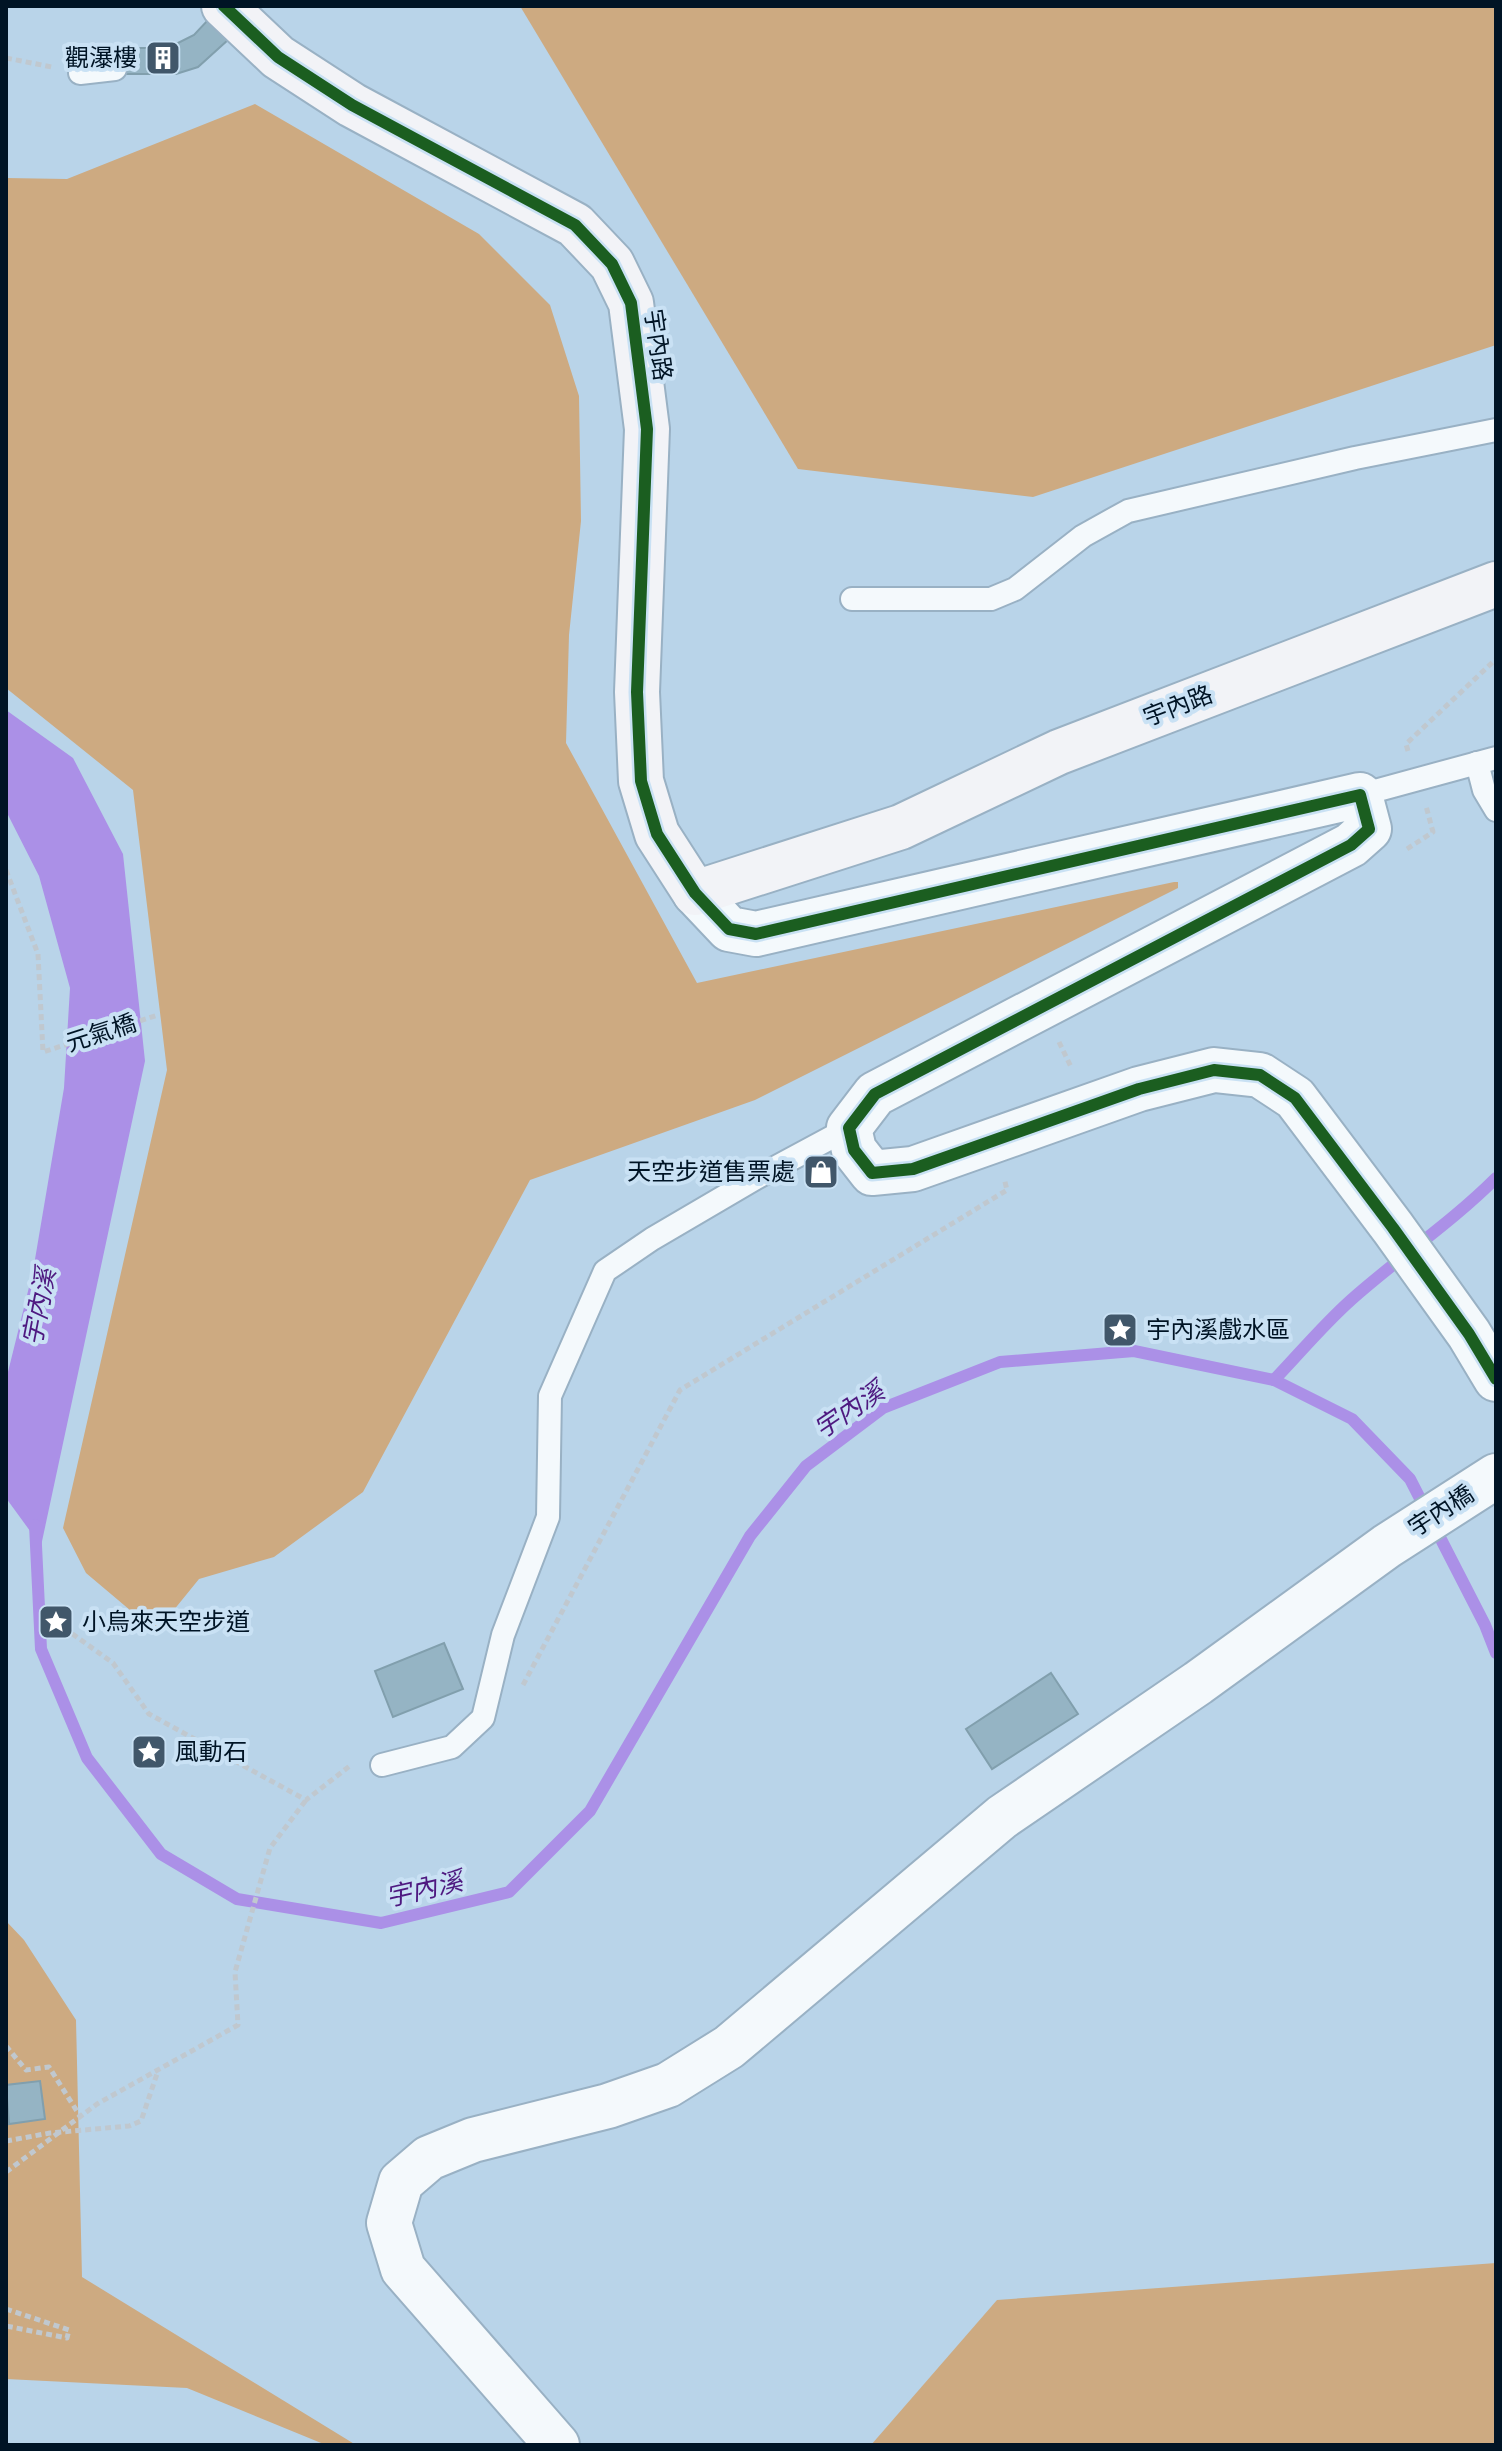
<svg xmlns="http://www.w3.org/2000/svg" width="1502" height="2451" font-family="'Exo 2','Noto Sans TC',sans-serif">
	<rect width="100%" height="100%" fill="#b9d4e9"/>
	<g fill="#cdaa81">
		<path d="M520,6H1496V345L1033,497L798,469Z"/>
		<path d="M255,104L479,234L550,305L579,396L581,521L569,635L566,743L697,983L1174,882H1178V888L755,1100L530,1180L363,1492L274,1557L199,1579L156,1632L86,1573L63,1528L167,1070L133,790L6,688V178L67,179Z"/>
		<path d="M6,1921L24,1940L76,2020L82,2277L356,2445H326L187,2388L6,2379Z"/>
		<path d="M1496,2263V2445H871L997,2300Z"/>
	</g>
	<path fill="#ab90e7" d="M6,710L73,758L123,854L145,1061L41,1546L6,1498V1380L33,1271L64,1088L70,988L39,876L6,811Z"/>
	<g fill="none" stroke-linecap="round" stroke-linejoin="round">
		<g stroke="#ab90e7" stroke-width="12">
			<path d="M1274,1380C1299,1354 1323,1325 1351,1300C1398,1258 1451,1223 1496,1178"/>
			<path d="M35,1525L41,1649L87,1758L161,1854L237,1899L381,1923L509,1892L590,1811L750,1536L806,1466L883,1408L1000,1362L1134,1351L1274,1380L1352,1419L1410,1479L1485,1625L1496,1653"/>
		</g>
	</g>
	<g fill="#95b4c4" stroke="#819fad" stroke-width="2">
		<path d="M207,21L229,39L198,67L176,74H115L118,48H149L178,43L194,35Z"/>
		<path d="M444,1643L463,1689L393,1717L375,1671Z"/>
		<path d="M1051,1673L1078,1714L992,1769L966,1729Z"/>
		<path d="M40,2081L45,2119L9,2124L6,2085Z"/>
	</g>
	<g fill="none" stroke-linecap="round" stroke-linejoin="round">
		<defs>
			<g id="lane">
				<path d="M80,73L115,69"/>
				<path d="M852,599H991L1015,589L1083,536L1128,511L1355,458L1496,430"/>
				<path d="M1477,763L1484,790L1496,810"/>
				<path d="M1360,795L1496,758"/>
				<path d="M382,1765L452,1747L483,1718L503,1635L548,1517L550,1396L605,1271L652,1239L756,1178L849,1128"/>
			</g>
			<g id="street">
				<path d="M695,893L729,929L756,934L1360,795L1369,829L1351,845L875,1094L849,1128L854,1150L872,1173L913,1169L1139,1089L1214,1070L1260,1075L1295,1098L1393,1228L1469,1334L1496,1379"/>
				<path d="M557,2445L403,2269L389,2223L401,2182L429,2158L473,2140L608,2106L668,2085L729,2047L1002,1817L1198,1683L1387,1546L1496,1476"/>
			</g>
			<path id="secondary" d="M224,6L278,57L352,105L575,225L612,264L631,303L647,429L637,692L641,781L657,834L695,893L901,827L1059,752L1496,584"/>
		</defs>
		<use href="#lane" stroke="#99b1c4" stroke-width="26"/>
		<use href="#street" stroke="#99b1c4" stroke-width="48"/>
		<use href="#secondary" stroke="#99b1c4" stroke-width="48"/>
		<g stroke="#c0c8cf" stroke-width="5" stroke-dasharray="6 4" stroke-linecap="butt">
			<path d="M6,58L52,67"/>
			<path d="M1408,751L1406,744L1496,659"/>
			<path d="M1407,849L1433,832L1426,806"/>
			<path d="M6,870L38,954L43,1052L158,1015"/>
			<path d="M1059,1042L1072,1069"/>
			<path d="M56,1622L113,1663L149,1714L306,1800L351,1765"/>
			<path d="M523,1685L680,1390L1007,1190L1004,1178"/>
			<path d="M6,2046L26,2070L49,2067L80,2116"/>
			<path d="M6,2141L50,2133L129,2126L141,2121L158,2071"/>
			<path d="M6,2172L97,2104L238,2025L235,1972L270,1848L306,1800"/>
			<path d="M6,2309L69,2330L67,2338L6,2326"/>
		</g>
		<use href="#lane" stroke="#f4f9fc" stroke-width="22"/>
		<use href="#street" stroke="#f4f9fc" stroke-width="44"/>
		<use href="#secondary" stroke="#f2f3f7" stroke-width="44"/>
		<defs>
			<path id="cycleway" d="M224,6L278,57L352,105L575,225L612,264L631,303L647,429L637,692L641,781L657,834L695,893L729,929L756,934L1360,795L1369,829L1351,845L875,1094L849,1128L854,1150L872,1173L913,1169L1139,1089L1214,1070L1260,1075L1295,1098L1393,1228L1469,1334L1496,1379"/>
		</defs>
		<use href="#cycleway" stroke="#c9e1f4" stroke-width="17"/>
		<use href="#cycleway" stroke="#1b5e20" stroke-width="12"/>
	</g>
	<defs>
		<symbol id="building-square" viewBox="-11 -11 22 22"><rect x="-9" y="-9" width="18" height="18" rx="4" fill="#41576a" stroke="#c9e1f4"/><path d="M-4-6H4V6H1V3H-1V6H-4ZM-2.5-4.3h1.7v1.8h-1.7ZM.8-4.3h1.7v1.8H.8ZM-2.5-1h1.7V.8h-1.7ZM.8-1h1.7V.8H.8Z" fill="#fff"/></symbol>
		<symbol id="shop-square" viewBox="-11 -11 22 22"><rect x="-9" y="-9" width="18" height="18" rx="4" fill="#41576a" stroke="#c9e1f4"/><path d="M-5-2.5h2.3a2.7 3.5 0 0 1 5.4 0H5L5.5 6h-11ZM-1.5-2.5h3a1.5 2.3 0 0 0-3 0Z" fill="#fff"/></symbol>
		<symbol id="sight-square" viewBox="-11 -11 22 22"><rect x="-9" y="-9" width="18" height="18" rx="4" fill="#41576a" stroke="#c9e1f4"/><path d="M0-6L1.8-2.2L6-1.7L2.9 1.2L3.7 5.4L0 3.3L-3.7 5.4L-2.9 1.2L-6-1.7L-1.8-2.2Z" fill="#fff"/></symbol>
	</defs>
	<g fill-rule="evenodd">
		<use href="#building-square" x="143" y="38" width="40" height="40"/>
		<use href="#shop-square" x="801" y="1152" width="40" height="40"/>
		<use href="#sight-square" x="1100" y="1310" width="40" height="40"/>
		<use href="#sight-square" x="36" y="1602" width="40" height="40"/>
		<use href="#sight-square" x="129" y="1732" width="40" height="40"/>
	</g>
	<g text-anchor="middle" stroke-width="8" stroke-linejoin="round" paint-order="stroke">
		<g font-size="24" fill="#001425" stroke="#c9e1f4" text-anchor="start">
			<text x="137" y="66" text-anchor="end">觀瀑樓</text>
			<text x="795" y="1180" text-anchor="end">天空步道售票處</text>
			<text x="1146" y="1338">宇內溪戲水區</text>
			<text x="82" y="1630">小烏來天空步道</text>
			<text x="175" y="1760">風動石</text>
		</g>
		<g font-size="24" fill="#001425" stroke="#c9e1f4">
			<text transform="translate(658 345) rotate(82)" y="8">宇內路</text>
			<text transform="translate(1178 706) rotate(-21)" y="8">宇內路</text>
			<text transform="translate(101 1033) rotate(-18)" y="8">元氣橋</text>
			<text transform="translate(1441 1511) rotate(-33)" y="8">宇內橋</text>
		</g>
		<g font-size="26" font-style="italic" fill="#4e1980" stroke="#c9e1f4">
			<text transform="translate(39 1307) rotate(-79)" y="9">宇內溪</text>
			<text transform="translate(849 1410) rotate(-34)" y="9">宇內溪</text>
			<text transform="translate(424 1889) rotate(-13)" y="9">宇內溪</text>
		</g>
	</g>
	<rect width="1502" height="2451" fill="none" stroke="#001425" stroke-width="16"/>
</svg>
